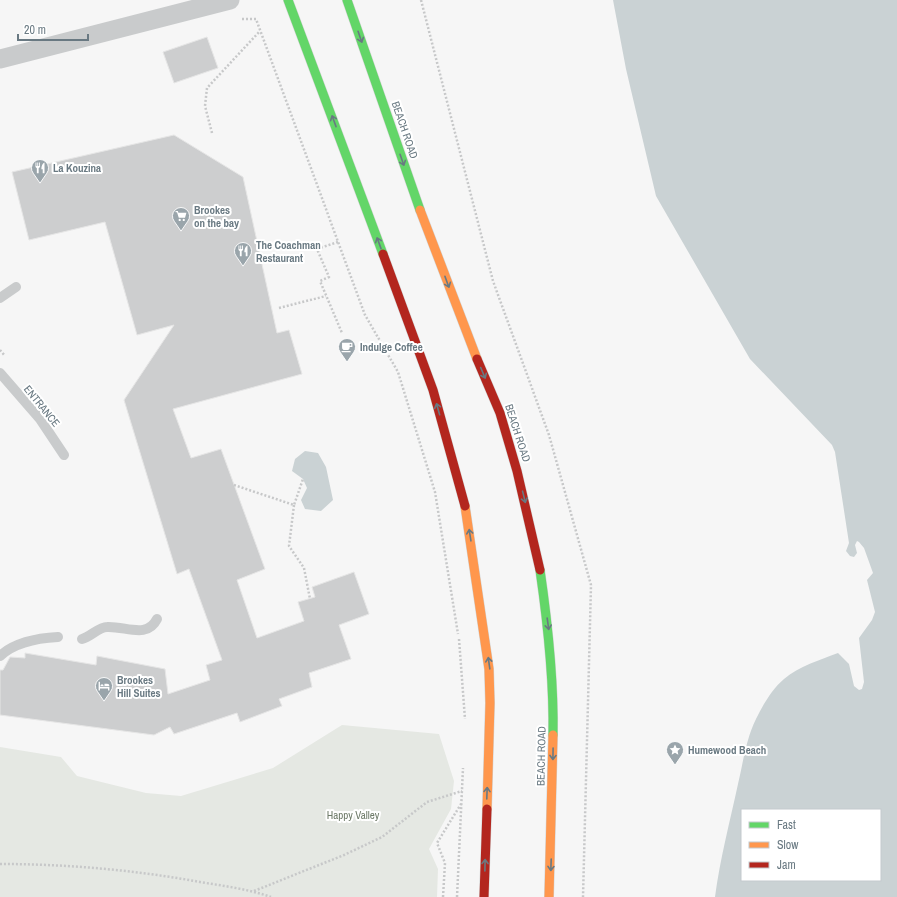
<svg xmlns="http://www.w3.org/2000/svg" width="897" height="897" font-family="'Archivo Narrow',sans-serif">
	<rect width="100%" height="100%" fill="#f6f6f6"/>
	<path fill="#e5e8e3" d="M342,725L439,734L454,781L451,809L429,849L438,869L437,897H0V747L61,757L77,776L146,793L181,796L273,768Z"/>
	<g fill="#cad2d4" fill-rule="evenodd">
		<path d="M613,0H897V897H715C720,859 730,821 738,784C743,763 746,739 756,719C763,705 772,689 784,679C799,666 820,660 838,653L849,664L854,686L859,690L862,689L864,682L859,638L872,620L875,612L867,580L873,573L864,548L859,542L857,541L855,545L857,553L854,557L850,556L846,551L849,543L835,452L832,445L750,359L656,196L626,69ZM742,810H880V880H742Z"/>
		<path d="M305,451L318,453L326,467L333,500L321,511L305,509L301,500L307,488L303,479L292,471L295,459Z"/>
	</g>
	<g fill="#cdcecf" stroke="#e6e6e6">
		<path d="M207,37L218,68L174,83L163,52Z"/>
		<path d="M174,135L243,177L277,333L289,330L302,374L173,409L191,458L221,449L265,569L237,580L257,638L304,621L298,602L315,597L312,587L354,572L369,614L339,625L351,659L309,673L312,687L279,699L282,706L240,722L237,713L174,734L170,727L154,735L0,715V670H3L10,657L25,658V653L96,665L97,656L165,669L168,694L210,680L206,665L222,660L189,569L177,574L124,400L174,325L137,335L105,222L29,240L12,172Z"/>
	</g>
	<g fill="none" stroke-linecap="round" stroke-linejoin="round">
		<defs>
			<g id="fast">
				<path d="M288,0L383,254"/>
				<path d="M347,0L420,210"/>
				<path d="M540,570C548,625 554,679 553,735"/>
			</g>
			<g id="slow">
				<path d="M420,210L477,359"/>
				<path d="M465,506L489,669L490,703L487,809"/>
				<path d="M549,897L553,735"/>
			</g>
			<g id="jam">
				<path d="M383,254L433,390L465,506"/>
				<path d="M477,359L500,413L517,471L540,570"/>
				<path d="M484,897L487,809"/>
			</g>
		</defs>
		<use href="#fast" stroke="#d2d3d3" stroke-width="10"/>
		<use href="#slow" stroke="#d2d3d3" stroke-width="10"/>
		<use href="#jam" stroke="#d2d3d3" stroke-width="10"/>
		<g stroke="#c7c8c9" stroke-width="2.5" stroke-dasharray="2 2" stroke-linecap="butt">
			<path d="M421,0L493,281L549,435L591,585L583,897"/>
			<path d="M242,19H256L365,315L398,372L435,492L458,634"/>
			<path d="M212,133L205,106L207,88L260,31"/>
			<path d="M338,242L317,249L329,277L320,281L342,333"/>
			<path d="M279,308L326,296"/>
			<path d="M0,350L5,356"/>
			<path d="M234,485L294,505L303,479"/>
			<path d="M294,505L289,546L304,568L310,599"/>
			<path d="M459,639L465,719"/>
			<path d="M0,864C66,864 135,870 200,882C224,886 248,889 271,897"/>
			<path d="M254,891L344,855L382,837L427,802L462,791"/>
			<path d="M443,897L445,863L437,843L461,804"/>
			<path d="M457,897L463,768"/>
		</g>
		<g stroke="#c9cbcc" stroke-width="10">
			<path d="M0,298L16,287"/>
			<path d="M0,373L40,419L64,455"/>
			<path d="M82,639C90,637 99,627 107,627C126,626 147,639 157,619"/>
			<path d="M0,656C15,642 39,638 58,637"/>
		</g>
		<path stroke="#c9cbcc" stroke-width="19" d="M0,59L230,0"/>
		<use href="#fast" stroke="#63d668" stroke-width="9"/>
		<use href="#slow" stroke="#ff974d" stroke-width="9"/>
		<use href="#jam" stroke="#b3261e" stroke-width="9"/>
	</g>
	<defs><path id="oneway-shaft" d="M-6 0H5M1.5-3L5.5 0L1.5 3" fill="none" stroke-width="1.6" stroke-linecap="round" stroke-linejoin="round"/></defs>
	<g stroke="#697982">
		<use href="#oneway-shaft" transform="translate(360 37) rotate(71)"/>
		<use href="#oneway-shaft" transform="translate(334 121) rotate(-110)"/>
		<use href="#oneway-shaft" transform="translate(402 160) rotate(71)"/>
		<use href="#oneway-shaft" transform="translate(379 243) rotate(-110)"/>
		<use href="#oneway-shaft" transform="translate(447 282) rotate(70)"/>
		<use href="#oneway-shaft" transform="translate(483 373) rotate(67)"/>
		<use href="#oneway-shaft" transform="translate(438 409) rotate(-106)"/>
		<use href="#oneway-shaft" transform="translate(524 497) rotate(76)"/>
		<use href="#oneway-shaft" transform="translate(470 535) rotate(-99)"/>
		<use href="#oneway-shaft" transform="translate(548 624) rotate(82)"/>
		<use href="#oneway-shaft" transform="translate(489 663) rotate(-98)"/>
		<use href="#oneway-shaft" transform="translate(553 754) rotate(91)"/>
		<use href="#oneway-shaft" transform="translate(487 793) rotate(-88)"/>
		<use href="#oneway-shaft" transform="translate(485 865) rotate(-89)"/>
		<use href="#oneway-shaft" transform="translate(551 865) rotate(92)"/>
	</g>
	<defs>
		<symbol id="restaurant-pin" viewBox="-11 -11 22 30"><path d="M0 17L-7.5 6A9.5 9.5 0 1 1 7.5 6Z" fill="#9aa5ab" stroke="#fff"/><path d="M-5-6h1v4h1v-4h1v4h1v-4h1v5L-1.5 .5V6h-2V.5L-5-1ZM5-6V6H3V1.5H1.5Q1.5-4 5-6Z" fill="#fff"/></symbol>
		<symbol id="supermarket-pin" viewBox="-11 -11 22 30"><path d="M0 17L-7.5 6A9.5 9.5 0 1 1 7.5 6Z" fill="#9aa5ab" stroke="#fff"/><path d="M-6-5.5h2.5l.6 2H6L4.5 2H-2.5L-4.4-4H-6ZM-1.5 3.2a1.3 1.3 0 1 0 .1 0ZM3 3.2a1.3 1.3 0 1 0 .1 0Z" fill="#fff"/></symbol>
		<symbol id="cafe-pin" viewBox="-11 -11 22 30"><path d="M0 17L-7.5 6A9.5 9.5 0 1 1 7.5 6Z" fill="#9aa5ab" stroke="#fff"/><path d="M-5.5-4.5H6V0H3Q3 3.5 0 3.5H-2.5Q-5.5 3.5-5.5 0ZM3-3.2v2h1.7v-2ZM-6 4.5H4V6H-6Z" fill="#fff"/></symbol>
		<symbol id="hotel-pin" viewBox="-11 -11 22 30"><path d="M0 17L-7.5 6A9.5 9.5 0 1 1 7.5 6Z" fill="#9aa5ab" stroke="#fff"/><path d="M-6-4.5h1.5V1H6V5H4.5V3h-9V5H-6ZM-4 0a1.8 1.8 0 1 1 3.6 0ZM.5 0V-2.5h3Q6-2.5 6 0Z" fill="#fff"/></symbol>
		<symbol id="sight-pin" viewBox="-11 -11 22 30"><path d="M0 17L-7.5 6A9.5 9.5 0 1 1 7.5 6Z" fill="#9aa5ab" stroke="#fff"/><path d="M0-6L1.8-2.2L6-1.7L2.9 1.2L3.7 5.4L0 3.3L-3.7 5.4L-2.9 1.2L-6-1.7L-1.8-2.2Z" fill="#fff"/></symbol>
	</defs>
	<g fill-rule="evenodd">
		<use href="#restaurant-pin" x="30" y="158" width="20" height="27"/>
		<use href="#supermarket-pin" x="171" y="206" width="20" height="27"/>
		<use href="#restaurant-pin" x="233" y="241" width="20" height="27"/>
		<use href="#cafe-pin" x="337" y="337" width="20" height="27"/>
		<use href="#hotel-pin" x="94" y="676" width="20" height="27"/>
		<use href="#sight-pin" x="665" y="740" width="20" height="27"/>
	</g>
	<g text-anchor="middle" stroke-width="4" stroke-linejoin="round" paint-order="stroke">
		<g font-size="11" fill="#697982" stroke="#fff">
			<text transform="translate(405 130) rotate(71)" y="4">BEACH ROAD</text>
			<text transform="translate(42 406) rotate(51)" y="4">ENTRANCE</text>
			<text transform="translate(518 433) rotate(72)" y="4">BEACH ROAD</text>
			<text transform="translate(541 756) rotate(-89)" y="4">BEACH ROAD</text>
		</g>
		<g font-size="11" font-weight="bold" fill="#697982" stroke="#fff" text-anchor="start">
			<text x="53" y="172">La Kouzina</text>
			<text x="194" y="214">Brookes<tspan x="194" dy="13">on the bay</tspan></text>
			<text x="256" y="249">The Coachman<tspan x="256" dy="13">Restaurant</tspan></text>
			<text x="360" y="351">Indulge Coffee</text>
			<text x="117" y="684">Brookes<tspan x="117" dy="13">Hill Suites</tspan></text>
			<text x="688" y="754">Humewood Beach</text>
		</g>
		<g font-size="11" fill="#6d7a68" stroke="#fff">
			<text x="353" y="819">Happy Valley</text>
		</g>
	</g>
	<rect x="741" y="809" width="140" height="72" fill="#ffffff" stroke="#c3c9cd"/>
	<rect x="749" y="822" width="20" height="6" fill="#63d668" stroke="#c3c9cd"/>
	<text x="777" y="829" font-size="12" fill="#697982">Fast</text>
	<rect x="749" y="842" width="20" height="6" fill="#ff974d" stroke="#c3c9cd"/>
	<text x="777" y="849" font-size="12" fill="#697982">Slow</text>
	<rect x="749" y="862" width="20" height="6" fill="#b3261e" stroke="#c3c9cd"/>
	<text x="777" y="869" font-size="12" fill="#697982">Jam</text>
	<path d="M18 34v6h70v-6" fill="none" stroke="#697982" stroke-width="2"/>
	<text x="24" y="34" font-size="12" fill="#697982" stroke="#ffffff" stroke-width="3" paint-order="stroke">20 m</text>
</svg>
